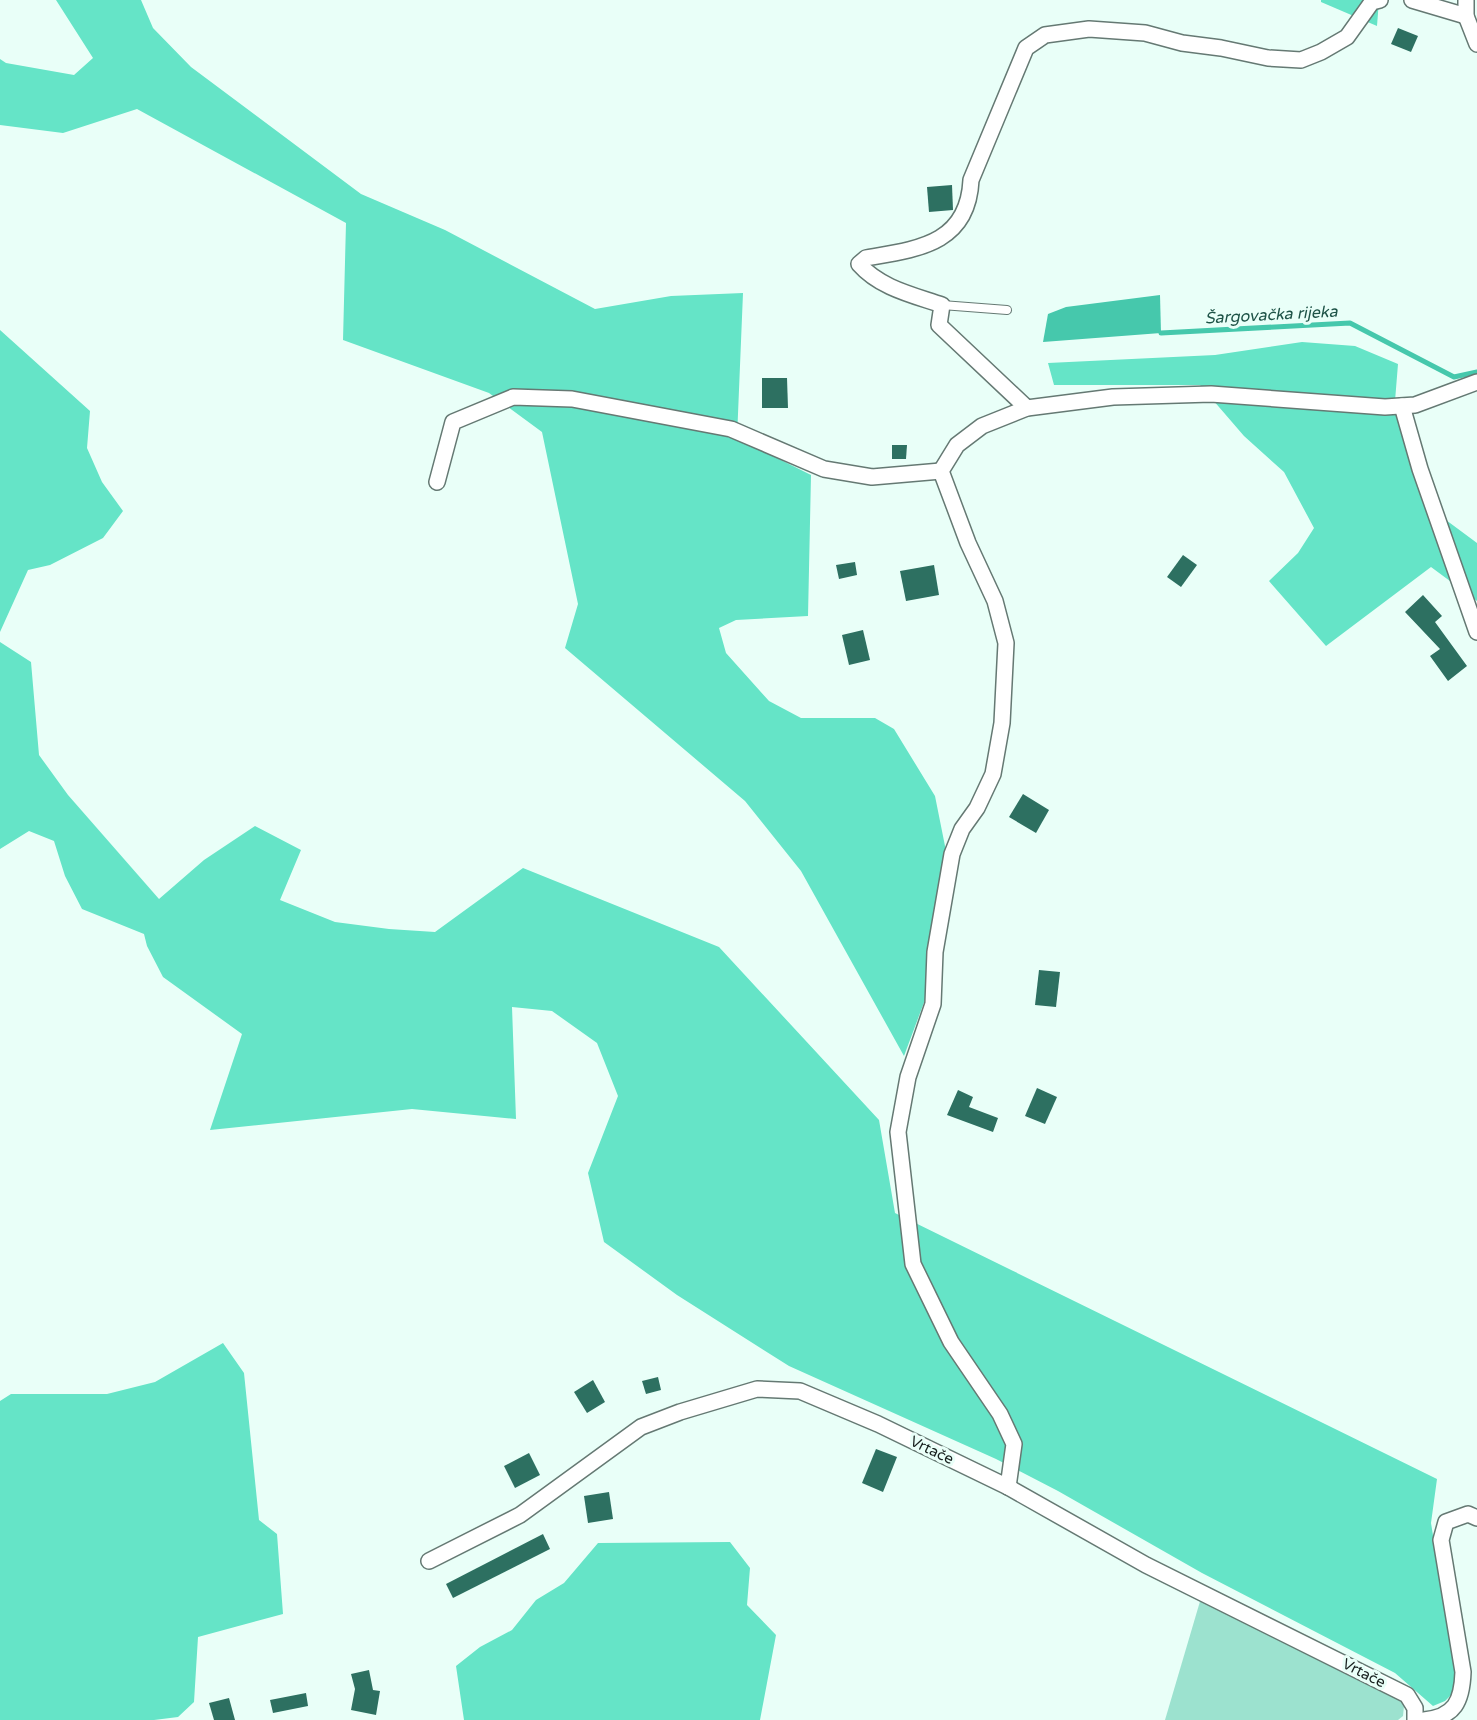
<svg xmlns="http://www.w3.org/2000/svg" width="1477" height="1720" font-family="'Varela Round',sans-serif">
	<rect width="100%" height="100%" fill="#e9fff8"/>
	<path fill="#9ce2cf" d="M1201,1598L1402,1699L1404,1706L1403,1716L1398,1720H1165Z"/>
	<g fill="#65e4c7">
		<path d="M56,0H141L153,28L191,67L361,194L445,230L595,309L671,296L743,293L737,438L811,475L808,616L736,620L719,628L726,653L769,701L801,718H875L894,729L935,796L946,851L928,945L926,997L904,1056L801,871L745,801L565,648L578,604L542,432L489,393L343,340L346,223L137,109L63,133L0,125V59L6,63L74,75L93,58Z"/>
		<path d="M1321,0H1379L1377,26L1321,2Z"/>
		<path d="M0,330L90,411L87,448L102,482L123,511L103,538L50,565L28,570L0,632Z"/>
		<path d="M1302,342L1355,346L1398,364L1395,401L1423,503L1477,543V601L1431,567L1326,646L1269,581L1298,553L1314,528L1284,472L1244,436L1200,385H1054L1048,363L1215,355Z"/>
		<path d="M0,642L31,662L39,755L68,795L159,899L204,860L255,826L301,850L280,900L335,922L389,929L435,932L523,868L719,947L879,1120L895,1213L1437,1479L1431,1523L1454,1666V1692L1445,1701L1433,1706L1395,1673L1202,1573L1058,1491L996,1459L789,1366L677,1295L604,1242L588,1173L618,1096L597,1043L552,1011L512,1007L516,1119L412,1109L210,1130L242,1034L163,977L147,946L144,934L82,909L65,876L54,841L29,831L0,849Z"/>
		<path d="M223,1343L244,1373L259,1520L277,1534L283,1614L198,1637L194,1702L178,1717L154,1720H0V1401L11,1394H107L155,1382Z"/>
		<path d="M730,1542L750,1568L747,1605L776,1635L760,1720H464L456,1666L480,1647L512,1630L536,1600L564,1583L598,1543Z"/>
	</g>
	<path fill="#46c8ac" d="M1160,295L1161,333L1043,342L1048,314L1066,307Z"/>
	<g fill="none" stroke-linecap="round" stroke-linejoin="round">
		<path stroke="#46c8ac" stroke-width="5" d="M1161,333L1350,323L1454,377L1477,372"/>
	</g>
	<g fill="#2d7061">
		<path d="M1398,28L1418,36L1411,52L1391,44Z"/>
		<path d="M952,185L953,210L929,212L927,187Z"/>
		<path d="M762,378H787L788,408H762Z"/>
		<path d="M892,445H907L906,459H892Z"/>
		<path d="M1183,555L1197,565L1181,587L1167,577Z"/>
		<path d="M855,562L857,575L839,579L836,565Z"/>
		<path d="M934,565L939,595L906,601L900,571Z"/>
		<path d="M1423,595L1442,616L1435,622L1467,666L1448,681L1430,656L1440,649L1405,612Z"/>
		<path d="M863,630L870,660L849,665L842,635Z"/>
		<path d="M1023,794L1049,810L1036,833L1009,817Z"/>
		<path d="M1039,970L1060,972L1056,1007L1035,1005Z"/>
		<path d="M1037,1088L1057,1097L1045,1124L1025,1116Z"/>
		<path d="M958,1090L973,1097L969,1107L998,1118L993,1132L947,1115Z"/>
		<path d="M658,1377L661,1390L646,1394L642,1381Z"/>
		<path d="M593,1380L605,1402L587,1413L574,1392Z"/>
		<path d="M876,1449L897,1457L883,1492L862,1483Z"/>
		<path d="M529,1453L540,1475L515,1488L504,1466Z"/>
		<path d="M609,1492L613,1519L588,1523L584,1496Z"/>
		<path d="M543,1534L550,1549L453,1598L446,1584Z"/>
		<path d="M369,1670L373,1690L380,1691L376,1715L351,1710L355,1689L351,1674Z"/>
		<path d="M306,1693L308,1706L273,1713L270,1700Z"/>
		<path d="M229,1698L235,1720H214L209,1703Z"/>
	</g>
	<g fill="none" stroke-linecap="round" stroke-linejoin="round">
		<defs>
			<path id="lane" d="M942,305L1007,310"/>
			<g id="street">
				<path d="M1412,0L1466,16"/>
				<path d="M1466,0V16L1477,44"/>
				<path d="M1402,406L1420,469L1477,632"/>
				<path d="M1027,408L939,325L942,305C913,295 880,288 859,264L866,258C918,249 968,244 971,180L1026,48L1045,35L1089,29L1145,33L1182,43L1221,48L1268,58L1301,60L1321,52L1347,37L1372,2L1380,0"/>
				<path d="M437,482L453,422L513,397L572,399L731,429L824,469L872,477L941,471"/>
				<path d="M1008,1487L1014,1444L1000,1414L951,1342L913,1264L898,1132L908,1077L933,1004L935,952L952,854L962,829L977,808L993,774L1002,723L1006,643L995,601L968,543L941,471L957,445L982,426L1027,408L1113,397L1211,394L1385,407L1415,405L1477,382"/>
				<path d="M429,1561L520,1515L641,1427L680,1412L757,1389L800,1391L878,1424L1008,1487L1146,1565L1407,1695L1415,1708V1720"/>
				<path d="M1424,1720C1455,1717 1462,1701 1463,1672L1441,1540L1446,1522L1468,1514L1477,1518"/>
			</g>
		</defs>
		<use href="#lane" stroke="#657973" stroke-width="10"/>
		<use href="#street" stroke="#657973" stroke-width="18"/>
		<use href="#lane" stroke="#fff" stroke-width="8"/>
		<use href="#street" stroke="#fff" stroke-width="15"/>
	</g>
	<g text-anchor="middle" stroke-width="6" stroke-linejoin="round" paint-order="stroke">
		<g font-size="15" fill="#19211f" stroke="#e9fff8">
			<text transform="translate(932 1450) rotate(26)" y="5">Vrtače</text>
			<text transform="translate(1364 1673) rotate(27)" y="5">Vrtače</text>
		</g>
		<g font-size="16" font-style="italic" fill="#1e5347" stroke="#e9fff8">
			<text transform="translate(1271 314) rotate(-3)" y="6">Šargovačka rijeka</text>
		</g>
	</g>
</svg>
